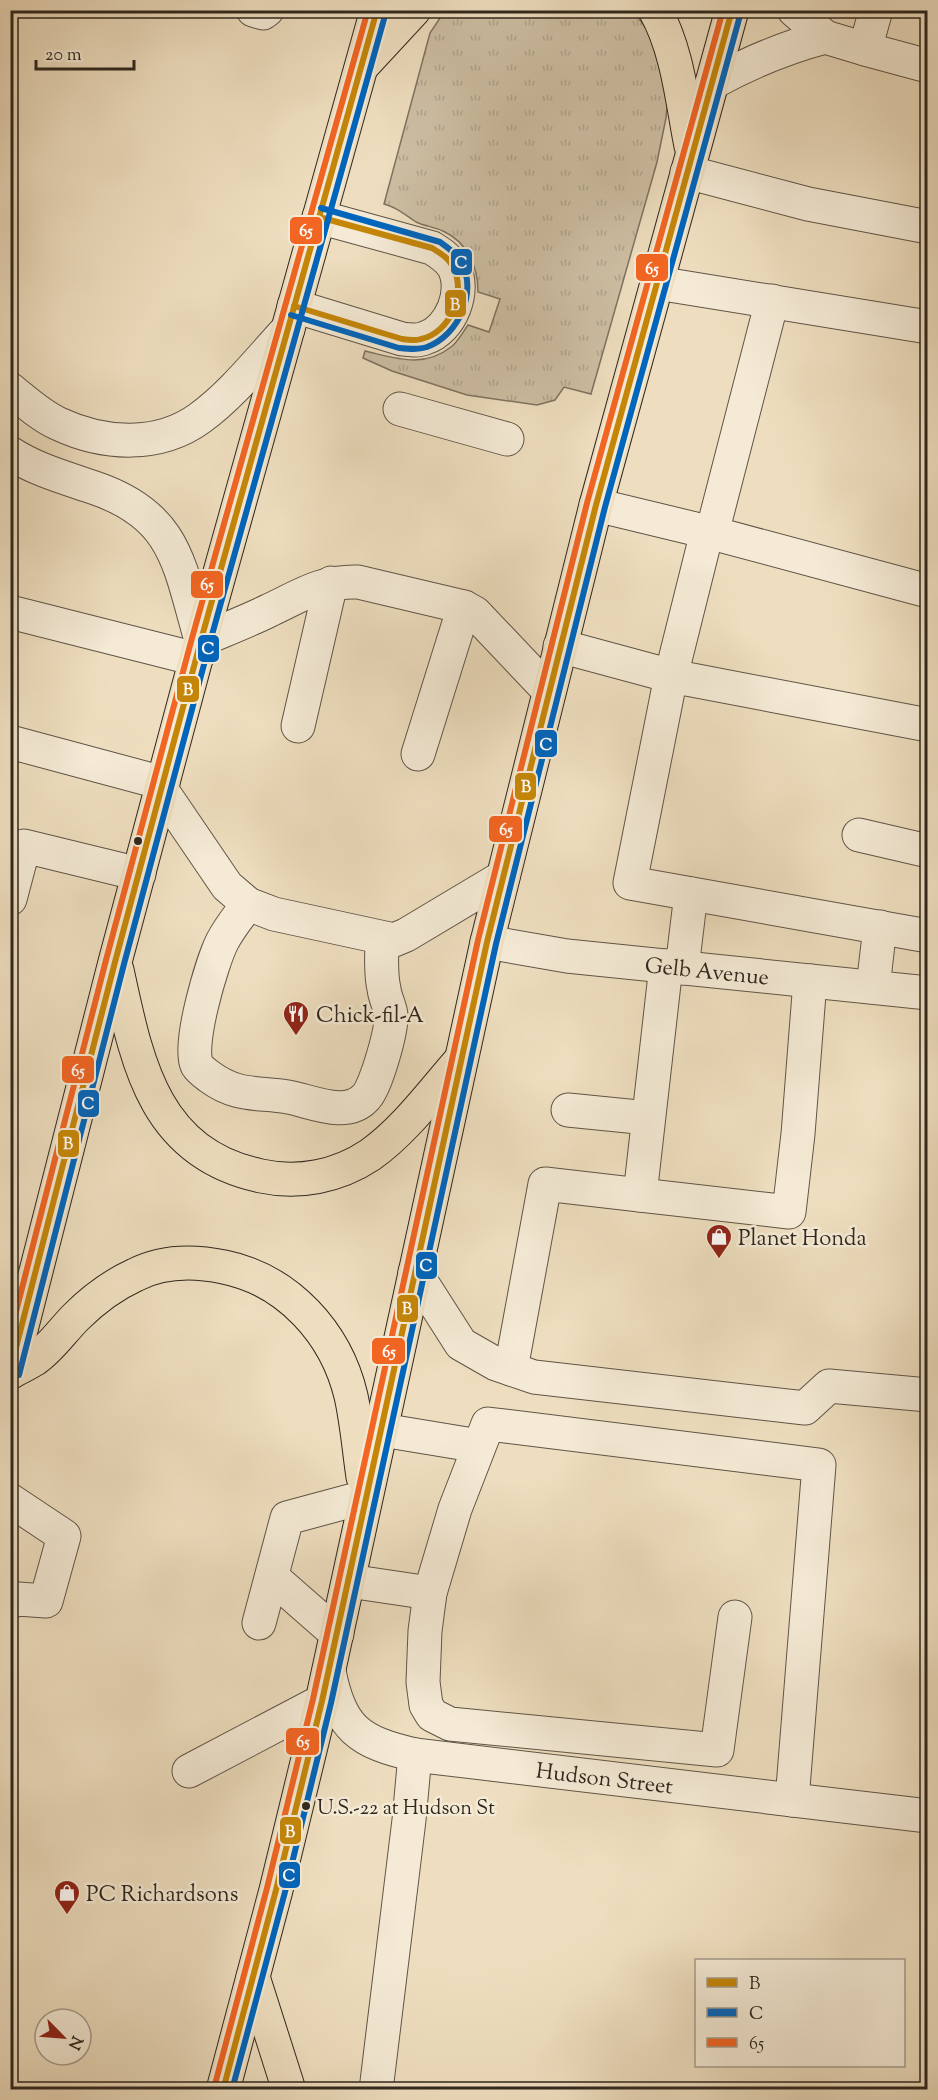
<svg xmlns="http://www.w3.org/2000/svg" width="938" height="2100" font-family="'Sorts Mill Goudy',serif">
	<defs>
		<pattern id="grass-tufts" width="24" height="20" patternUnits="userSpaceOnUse" patternTransform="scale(1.5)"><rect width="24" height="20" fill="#cebfa4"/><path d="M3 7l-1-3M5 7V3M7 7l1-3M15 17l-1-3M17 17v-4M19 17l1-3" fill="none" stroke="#b1a48d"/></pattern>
	</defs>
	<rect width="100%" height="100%" fill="#eedebf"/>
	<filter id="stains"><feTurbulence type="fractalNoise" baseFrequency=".00333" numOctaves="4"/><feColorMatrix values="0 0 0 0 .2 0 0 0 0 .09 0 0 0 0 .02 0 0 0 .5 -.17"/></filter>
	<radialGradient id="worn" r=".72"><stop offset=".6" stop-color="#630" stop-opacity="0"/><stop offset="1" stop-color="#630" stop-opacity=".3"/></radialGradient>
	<path fill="url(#grass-tufts)" stroke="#7e7361" stroke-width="1.5" d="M449,10L633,11L649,32L668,95L666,118L657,162L591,394L564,387L555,400L537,405L467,395L392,371L363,358L365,351C396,358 423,369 451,347C458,342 463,332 468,325L489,332L500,299L478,292C478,266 467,242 443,231C434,227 424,226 416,222C404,214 398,208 384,204L430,33L440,18Z"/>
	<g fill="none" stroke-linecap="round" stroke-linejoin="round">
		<defs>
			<g id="minor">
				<path d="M253,10L263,13L267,10"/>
				<path d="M794,10L825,37L865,49L876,10"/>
				<path d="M865,49L928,66"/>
				<path d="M712,83C750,62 783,48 825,37"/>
				<path d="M687,172L808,204L928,227"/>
				<path d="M657,283L928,327"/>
				<path d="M294,306L402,339C410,340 418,341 425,338C451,330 467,290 453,266C448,258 440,253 432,248L319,217"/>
				<path d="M10,389C26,402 41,416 59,424C104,445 159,448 200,418C233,394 260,359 288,329"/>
				<path d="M400,409L507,439"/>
				<path d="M10,453C36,470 66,478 95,488C177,516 179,565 201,640C224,630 248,621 270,610C302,595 321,581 358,582L464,607L475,613L549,691"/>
				<path d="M596,505L712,533L928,591"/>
				<path d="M712,533L772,301"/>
				<path d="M10,612L196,659"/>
				<path d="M560,646L671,676L707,532"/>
				<path d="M928,725L671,676L630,883L928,936"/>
				<path d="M298,726L331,583"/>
				<path d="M10,742L163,783"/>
				<path d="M418,754L464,607"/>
				<path d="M161,789L227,886L248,904L274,914L394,940L406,935L503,877"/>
				<path d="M859,835L928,851"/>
				<path d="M10,899L24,846L139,874"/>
				<path d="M248,904C239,916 229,928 222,942C212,962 187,1046 197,1065C200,1070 206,1074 210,1077C237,1097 258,1092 288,1097C311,1101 347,1119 366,1097C376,1087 392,1030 391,1015C390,1006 385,998 384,989C380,972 382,955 382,939"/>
				<path id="s1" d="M487,942L567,956L928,993"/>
				<path d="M666,966L640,1195L789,1212L798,1134L810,981"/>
				<path d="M682,968L691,894"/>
				<path d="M873,987L880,927"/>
				<path d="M568,1110L648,1118"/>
				<path d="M415,1272L461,1344L496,1364L534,1377L805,1408L829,1386L928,1395"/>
				<path d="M511,1369L545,1184L640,1195"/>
				<path d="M382,1430L479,1446"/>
				<path d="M10,1500L64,1536L46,1601L18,1599L10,1602"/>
				<path d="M272,1577L337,1634"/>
				<path d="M349,1581L430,1593"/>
				<path d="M735,1617L717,1750L450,1724L432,1715L426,1705L423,1682L425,1631L430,1593L455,1509L488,1424L819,1465L792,1800"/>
				<path d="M259,1623L287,1518L365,1497"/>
				<path id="s2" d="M329,1671C340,1729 359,1742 415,1755L928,1816"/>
				<path d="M189,1771L322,1701"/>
				<path d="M376,2090L409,1820L415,1755"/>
			</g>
			<g id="highway">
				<path d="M655,10C678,51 682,101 691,146"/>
				<path d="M364,64L414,10"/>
				<path d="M117,970C137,1062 153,1153 261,1176C298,1184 337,1177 370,1155C404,1131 431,1094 458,1063"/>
				<path d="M11,1372C19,1368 27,1364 35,1359C51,1348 62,1331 76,1317C93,1300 113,1285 135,1275C162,1261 195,1261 224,1267C288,1280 336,1333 351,1396C357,1423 359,1450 363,1477"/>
				<path d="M10,1373L115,962L201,640L377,10"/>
				<path d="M253,1977L289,2090"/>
				<path d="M223,2090L276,1890L322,1701L487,942L596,505L732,10"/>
			</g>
		</defs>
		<use href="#minor" stroke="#5f5546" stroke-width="35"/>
		<use href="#highway" stroke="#2f271e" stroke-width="35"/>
		<use href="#minor" stroke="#f4ead5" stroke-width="33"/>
		<use href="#highway" stroke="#eedebf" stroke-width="33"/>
		<defs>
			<g id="bus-1">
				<path d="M294,306L402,339C408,340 415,341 421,339C450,333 467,293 453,267C449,258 440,253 432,248L319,217"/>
				<path d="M10,1371L115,962L201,640L377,10"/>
				<path d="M223,2090L276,1890L322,1701L487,942L596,505L732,10"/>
			</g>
			<g id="bus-2">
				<path d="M291,315L399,348C409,349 418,350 427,347C459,335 478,292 461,261C456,253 447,247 440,242L321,208"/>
				<path d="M19,1375L124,964L210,642L386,12"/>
				<path d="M232,2090L285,1892L331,1703L496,944L605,507L741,12"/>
			</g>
			<g id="bus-3">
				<path d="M10,1335L106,960L192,638L368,10"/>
				<path d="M214,2088L267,1888L313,1699L478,940L587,503L723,10"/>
			</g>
		</defs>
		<use href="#bus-1" stroke="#f4ead5" stroke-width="10"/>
		<use href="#bus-2" stroke="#f4ead5" stroke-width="10"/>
		<use href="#bus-3" stroke="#f4ead5" stroke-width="10"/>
		<use href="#bus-1" stroke="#c58608" stroke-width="6"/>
		<use href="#bus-2" stroke="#0065bd" stroke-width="6"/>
		<use href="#bus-3" stroke="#f26522" stroke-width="6"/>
	</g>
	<defs>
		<symbol id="restaurant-pin" viewBox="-11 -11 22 30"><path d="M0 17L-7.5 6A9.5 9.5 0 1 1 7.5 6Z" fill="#8f2418" stroke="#f4ead5"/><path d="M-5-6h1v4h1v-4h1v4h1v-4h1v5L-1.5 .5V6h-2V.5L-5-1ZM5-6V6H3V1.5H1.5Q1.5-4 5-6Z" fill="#fff"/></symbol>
		<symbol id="shop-pin" viewBox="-11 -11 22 30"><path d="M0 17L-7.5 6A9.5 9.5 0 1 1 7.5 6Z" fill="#8f2418" stroke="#f4ead5"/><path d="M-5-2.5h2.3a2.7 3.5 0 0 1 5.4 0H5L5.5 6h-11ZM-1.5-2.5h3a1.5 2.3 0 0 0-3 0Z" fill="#fff"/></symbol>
	</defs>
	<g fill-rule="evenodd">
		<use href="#restaurant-pin" x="281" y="999" width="30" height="40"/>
		<use href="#shop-pin" x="704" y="1222" width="30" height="40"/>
		<use href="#shop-pin" x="52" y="1878" width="30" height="40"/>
	</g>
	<g fill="#2f271e" stroke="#f4ead5" stroke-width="2">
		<circle cx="138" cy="841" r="5"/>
		<circle cx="306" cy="1806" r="5"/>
	</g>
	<g text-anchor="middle" stroke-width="5" stroke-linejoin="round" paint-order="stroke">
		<g font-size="20" fill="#2f271e" stroke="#f4ead5" text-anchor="start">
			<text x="317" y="1814">U.S.-22 at Hudson St</text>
		</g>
		<g font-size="22" fill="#2f271e" stroke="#f4ead5">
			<text dy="8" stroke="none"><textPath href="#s1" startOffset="222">Gelb Avenue</textPath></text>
			<text dy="8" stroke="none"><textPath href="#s2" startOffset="322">Hudson Street</textPath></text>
		</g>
		<g font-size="22" fill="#2f271e" stroke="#f4ead5" text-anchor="start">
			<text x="316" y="1022">Chick-fil-A</text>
			<text x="738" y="1245">Planet Honda</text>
			<text x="86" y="1901">PC Richardsons</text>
		</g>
	</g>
	<g stroke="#f4ead5" stroke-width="2">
		<rect x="289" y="216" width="34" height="29" rx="6" fill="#f26522"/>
		<rect x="450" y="248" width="23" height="28" rx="6" fill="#0065bd"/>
		<rect x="635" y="253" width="34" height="29" rx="6" fill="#f26522"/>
		<rect x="444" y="289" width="23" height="29" rx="6" fill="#c58608"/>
		<rect x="190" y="570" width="34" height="29" rx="6" fill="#f26522"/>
		<rect x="197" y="634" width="23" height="29" rx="6" fill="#0065bd"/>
		<rect x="176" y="675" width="24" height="28" rx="6" fill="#c58608"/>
		<rect x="534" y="729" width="24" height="29" rx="6" fill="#0065bd"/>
		<rect x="514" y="772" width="23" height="29" rx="6" fill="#c58608"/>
		<rect x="488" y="815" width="35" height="28" rx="6" fill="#f26522"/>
		<rect x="61" y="1055" width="34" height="29" rx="6" fill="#f26522"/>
		<rect x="77" y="1089" width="23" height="29" rx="6" fill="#0065bd"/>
		<rect x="57" y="1129" width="23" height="29" rx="6" fill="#c58608"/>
		<rect x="415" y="1251" width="23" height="29" rx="6" fill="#0065bd"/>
		<rect x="396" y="1294" width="23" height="29" rx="6" fill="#c58608"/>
		<rect x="371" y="1337" width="35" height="28" rx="6" fill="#f26522"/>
		<rect x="285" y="1727" width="35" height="29" rx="6" fill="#f26522"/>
		<rect x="279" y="1816" width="23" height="29" rx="6" fill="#c58608"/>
		<rect x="278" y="1861" width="23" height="28" rx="6" fill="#0065bd"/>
	</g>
	<g font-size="16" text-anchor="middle" font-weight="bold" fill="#fff">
		<text x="306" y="236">65</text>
		<text x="461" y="268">C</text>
		<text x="652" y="274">65</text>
		<text x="455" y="310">B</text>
		<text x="207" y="590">65</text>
		<text x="208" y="654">C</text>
		<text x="188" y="695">B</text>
		<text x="546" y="750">C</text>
		<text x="526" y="792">B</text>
		<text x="506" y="835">65</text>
		<text x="78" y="1076">65</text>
		<text x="88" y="1109">C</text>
		<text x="68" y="1149">B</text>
		<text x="426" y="1271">C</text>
		<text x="407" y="1314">B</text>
		<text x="389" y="1357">65</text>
		<text x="303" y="1747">65</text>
		<text x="290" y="1837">B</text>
		<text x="289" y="1881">C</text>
	</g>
	<rect width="938" height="2100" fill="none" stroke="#eedebf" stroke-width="36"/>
	<rect x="12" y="12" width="914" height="2076" fill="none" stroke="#2f271e" stroke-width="3"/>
	<rect x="18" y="18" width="902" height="2064" fill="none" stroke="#2f271e" stroke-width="1.5"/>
	<rect x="695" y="1959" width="210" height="108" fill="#f4ead5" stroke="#a59c8c" stroke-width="1.5"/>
	<rect x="707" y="1978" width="30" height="9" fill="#c58608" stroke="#a59c8c" stroke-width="1.5"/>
	<text x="749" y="1989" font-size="18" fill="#2f271e">B</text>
	<rect x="707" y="2008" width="30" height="9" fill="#0065bd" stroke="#a59c8c" stroke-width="1.5"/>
	<text x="749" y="2019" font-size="18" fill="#2f271e">C</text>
	<rect x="707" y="2038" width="30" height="9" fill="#f26522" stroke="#a59c8c" stroke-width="1.5"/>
	<text x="749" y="2049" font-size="18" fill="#2f271e">65</text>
	<g transform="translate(63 2037) rotate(115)"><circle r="28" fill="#f4ead5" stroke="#a59c8c" stroke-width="1.5"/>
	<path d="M0-4.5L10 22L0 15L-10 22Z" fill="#8f2418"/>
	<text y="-9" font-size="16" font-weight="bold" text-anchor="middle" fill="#2f271e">N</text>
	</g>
	<path d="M36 60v9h98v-9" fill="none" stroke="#2f271e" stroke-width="3"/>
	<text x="45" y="60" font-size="18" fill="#2f271e" stroke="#f4ead5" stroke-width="4.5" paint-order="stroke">20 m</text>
	<rect width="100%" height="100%" filter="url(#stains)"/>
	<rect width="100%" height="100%" fill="url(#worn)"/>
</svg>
